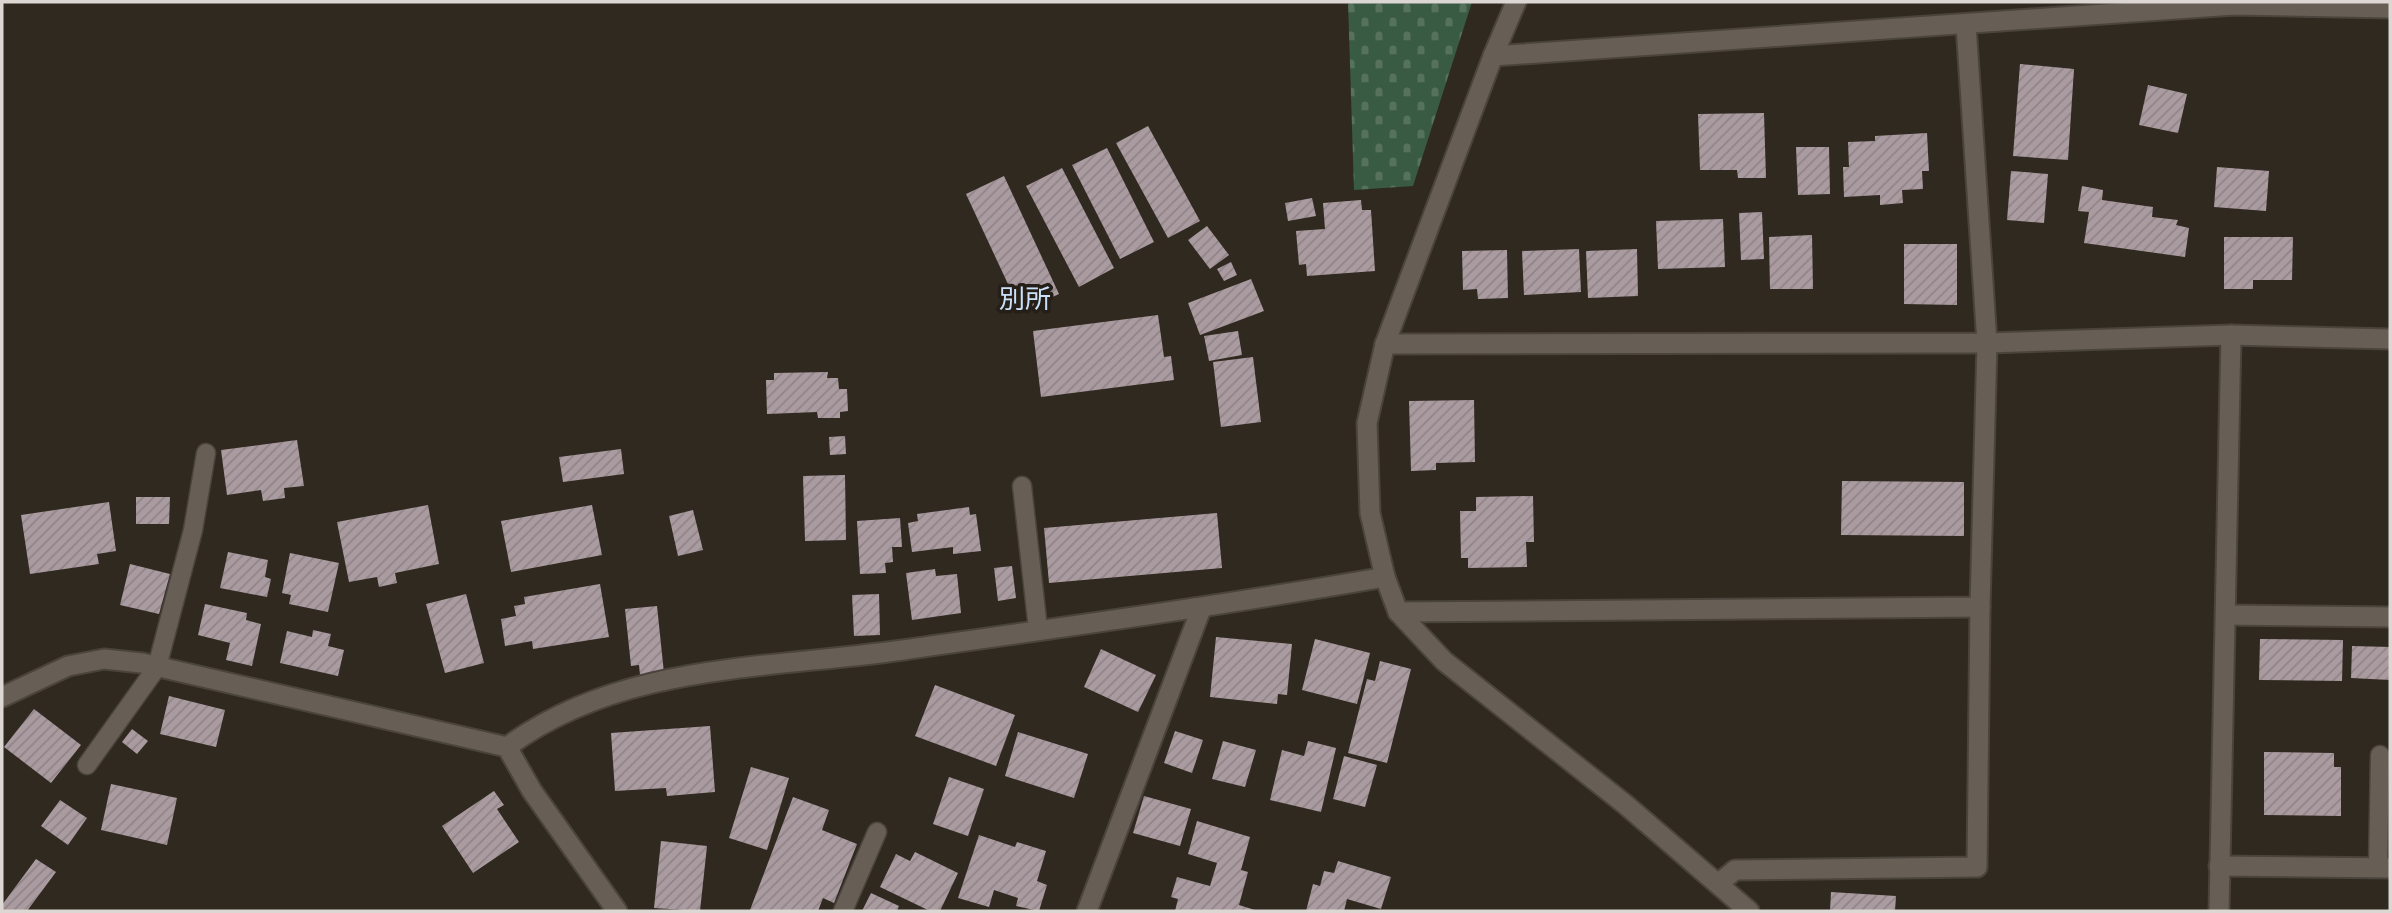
<svg xmlns="http://www.w3.org/2000/svg" width="2392" height="913" font-family="'Sofia Sans Condensed','Noto Sans JP',sans-serif">
	<defs>
		<pattern id="cemetery-stones" width="16" height="16" patternUnits="userSpaceOnUse" patternTransform="scale(1.75)"><rect width="16" height="16" fill="#3a5b43"/><path d="M2 7V4a2 2 0 0 1 4 0v3zM10 15v-3a2 2 0 0 1 4 0v3z" fill="#56725d"/></pattern>
		<pattern id="building-hatch" width="6" height="6" patternUnits="userSpaceOnUse" patternTransform="scale(1.75)"><rect width="6" height="6" fill="#aa9ba0"/><path d="M-1 1l2-2M0 6l6-6M5 7l2-2" fill="none" stroke="#908488"/></pattern>
	</defs>
	<rect width="100%" height="100%" fill="#2f2920"/>
	<path fill="url(#cemetery-stones)" d="M1348,2H1472L1413,186L1354,190Z"/>
	<g fill="url(#building-hatch)">
		<path d="M2020,64L2074,69L2068,160L2013,156Z"/>
		<path d="M2148,85L2187,94L2178,133L2139,125Z"/>
		<path d="M1764,113L1766,178H1738L1737,170H1700L1698,114Z"/>
		<path d="M1148,126L1200,221L1168,238L1116,143Z"/>
		<path d="M1927,133L1929,171H1922L1923,189L1902,190L1903,203L1880,205V195L1844,197L1843,167H1849L1848,142L1875,141V136Z"/>
		<path d="M1796,147H1829L1830,194L1798,195Z"/>
		<path d="M1107,148L1154,242L1120,259L1072,165Z"/>
		<path d="M2217,167L2269,171L2266,211L2214,207Z"/>
		<path d="M1062,168L1114,268L1079,287L1026,186Z"/>
		<path d="M2011,171L2048,174L2044,223L2007,220Z"/>
		<path d="M1004,176L1059,294L1021,312L966,194Z"/>
		<path d="M2082,186L2103,190L2102,200L2153,207L2152,217L2178,220L2176,225L2189,228L2185,257L2084,243L2089,212L2078,211Z"/>
		<path d="M1312,198L1316,216L1288,221L1285,203Z"/>
		<path d="M1361,200L1362,210H1371L1375,271L1307,276L1306,264L1299,265L1296,231L1325,229L1323,203Z"/>
		<path d="M1762,212L1764,259L1741,260L1739,213Z"/>
		<path d="M1723,219L1725,267L1658,269L1656,221Z"/>
		<path d="M1207,226L1229,255L1210,269L1188,240Z"/>
		<path d="M1812,235L1813,289H1770L1769,237Z"/>
		<path d="M2224,237H2293L2292,280H2253V289H2224Z"/>
		<path d="M1904,244H1957V305L1904,304Z"/>
		<path d="M1579,249L1581,292L1524,295L1522,251Z"/>
		<path d="M1637,249L1638,296L1588,298L1586,251Z"/>
		<path d="M1507,250L1508,298L1478,299L1477,289L1463,290L1462,251Z"/>
		<path d="M1231,262L1237,275L1224,281L1217,269Z"/>
		<path d="M1251,279L1264,311L1200,335L1188,303Z"/>
		<path d="M1158,315L1164,357L1171,356L1174,380L1041,397L1033,331Z"/>
		<path d="M1238,331L1242,355L1209,361L1204,336Z"/>
		<path d="M1253,357L1261,422L1221,427L1213,362Z"/>
		<path d="M828,372L827,378H838L839,389H847L848,411L840,412V418H818L817,412L767,414L766,380H774V373Z"/>
		<path d="M1474,400L1475,462L1436,463V470L1411,471L1409,401Z"/>
		<path d="M845,436L846,454L830,455L829,437Z"/>
		<path d="M297,440L304,486L284,488L285,498L263,501L261,490L227,495L221,450Z"/>
		<path d="M621,449L624,474L563,482L559,457Z"/>
		<path d="M845,475L846,540L805,541L803,476Z"/>
		<path d="M1842,481L1964,482V536L1841,535Z"/>
		<path d="M1533,496L1534,542H1526L1527,567L1468,568V558H1461L1460,511H1476V497Z"/>
		<path d="M136,497H170L169,524H136Z"/>
		<path d="M109,502L116,551L97,554L99,564L30,574L21,515Z"/>
		<path d="M428,505L439,564L395,573L397,583L379,587L377,577L349,582L337,522Z"/>
		<path d="M592,505L602,555L511,572L501,521Z"/>
		<path d="M969,507L970,515L976,514L981,551L953,554V547L912,552L908,523L918,521L917,514Z"/>
		<path d="M693,510L703,550L678,556L669,516Z"/>
		<path d="M1217,513L1222,568L1049,583L1044,528Z"/>
		<path d="M900,518L902,547H892L893,562L885,563L886,573L860,574L857,521Z"/>
		<path d="M228,552L268,560L265,577L271,579L267,597L220,588Z"/>
		<path d="M290,553L339,563L328,612L289,604L291,595L282,593Z"/>
		<path d="M130,564L170,574L159,614L120,605Z"/>
		<path d="M1012,566L1016,598L998,601L994,568Z"/>
		<path d="M935,569L936,576L957,574L961,613L912,620L906,573Z"/>
		<path d="M600,584L609,637L533,649L532,641L505,646L501,619L516,616L514,606L525,604L524,597Z"/>
		<path d="M466,594L484,663L445,673L426,604Z"/>
		<path d="M879,594L880,635L854,636L852,595Z"/>
		<path d="M205,604L247,613L246,620L261,624L252,666L226,660L230,643L198,635Z"/>
		<path d="M657,606L664,673L640,675L639,665L631,666L625,609Z"/>
		<path d="M313,630L331,634L328,646L344,650L338,676L280,663L287,631L312,637Z"/>
		<path d="M1216,637L1292,644L1287,695L1278,694L1277,704L1210,697Z"/>
		<path d="M1315,639L1370,653L1357,704L1302,690Z"/>
		<path d="M2260,639L2343,640L2342,681L2259,680Z"/>
		<path d="M2352,646L2390,647V680L2351,678Z"/>
		<path d="M1101,649L1156,675L1138,712L1084,687Z"/>
		<path d="M1380,661L1411,669L1387,763L1348,753L1367,679L1375,681Z"/>
		<path d="M935,685L1015,715L996,766L915,736Z"/>
		<path d="M169,696L225,710L216,747L160,734Z"/>
		<path d="M34,709L81,745L51,783L4,747Z"/>
		<path d="M710,726L715,792L667,796L666,788L615,791L611,733Z"/>
		<path d="M132,729L148,741L137,754L122,742Z"/>
		<path d="M1175,731L1203,740L1192,773L1164,763Z"/>
		<path d="M1018,732L1088,754L1074,798L1005,776Z"/>
		<path d="M1223,741L1256,750L1245,787L1212,779Z"/>
		<path d="M1308,741L1336,748L1321,812L1270,800L1282,750L1304,756Z"/>
		<path d="M2264,752L2334,753V767H2341V816L2264,815Z"/>
		<path d="M1344,756L1377,765L1365,807L1333,799Z"/>
		<path d="M751,767L789,778L767,850L729,838Z"/>
		<path d="M949,777L984,789L968,836L933,824Z"/>
		<path d="M111,784L177,798L167,845L101,830Z"/>
		<path d="M494,791L504,805L497,809L519,842L473,873L442,826Z"/>
		<path d="M1144,796L1191,809L1180,846L1133,833Z"/>
		<path d="M793,797L829,810L822,830L857,844L834,903L823,898L818,911H752L750,910Z"/>
		<path d="M60,800L87,818L68,845L41,826Z"/>
		<path d="M1197,821L1250,837L1241,870L1248,872L1239,905L1258,911H1175L1178,899L1171,897L1177,877L1210,886L1217,863L1188,854Z"/>
		<path d="M979,835L1015,847L1017,842L1046,851L1037,881L1047,885L1039,911L1016,906L1018,898L994,890L989,907L958,898Z"/>
		<path d="M661,841L707,846L700,911L654,908Z"/>
		<path d="M915,852L958,873L940,911H930L880,887L896,854L910,861Z"/>
		<path d="M36,859L56,872L27,911H2V905Z"/>
		<path d="M1338,861L1391,877L1381,909L1347,899L1344,911H1306L1313,884L1320,886L1324,871L1334,873Z"/>
		<path d="M1831,892L1896,896L1895,911H1830Z"/>
		<path d="M871,893L899,906L897,911H862Z"/>
	</g>
	<g fill="none" stroke-linecap="round" stroke-linejoin="round">
		<defs>
			<g id="service">
				<path d="M1022,486L1038,629"/>
				<path d="M87,765L157,667L193,530L206,453"/>
				<path d="M2378,868L2380,755"/>
				<path d="M843,911L877,832"/>
			</g>
			<g id="minor">
				<path d="M1516,2L1493,56L1385,344L1367,423L1370,513L1385,577L1398,612L1444,661L1626,805L1749,911"/>
				<path d="M1385,344L1987,343L2231,335L2390,339"/>
				<path d="M1398,612L1980,607L1987,343L1966,25"/>
				<path d="M2226,615L2390,617"/>
				<path d="M2,697L68,666L104,659L142,663L507,747L532,791L617,911"/>
				<path d="M507,747C620,663 769,669 903,650C1064,627 1225,605 1385,577"/>
				<path d="M2219,866L2390,868"/>
				<path d="M1718,884L1735,870L1977,867L1980,607"/>
				<path d="M1087,911L1201,609"/>
				<path d="M2219,911L2231,335"/>
			</g>
			<path id="tertiary" d="M1493,56L2234,5L2390,8"/>
		</defs>
		<use href="#service" stroke="#4a443d" stroke-width="21"/>
		<use href="#minor" stroke="#4a443d" stroke-width="23"/>
		<use href="#tertiary" stroke="#4a443d" stroke-width="23"/>
		<use href="#service" stroke="#675f55" stroke-width="18"/>
		<use href="#minor" stroke="#675f55" stroke-width="19"/>
		<use href="#tertiary" stroke="#675f55" stroke-width="19"/>
	</g>
	<g text-anchor="middle" stroke-width="7" stroke-linejoin="round" paint-order="stroke">
		<g font-size="26" fill="#cbe1f9" stroke="#251f17">
			<text x="1025" y="308">別所</text>
		</g>
	</g>
	<rect width="2392" height="913" fill="none" stroke="#dcd7d2" stroke-width="7"/>
</svg>
